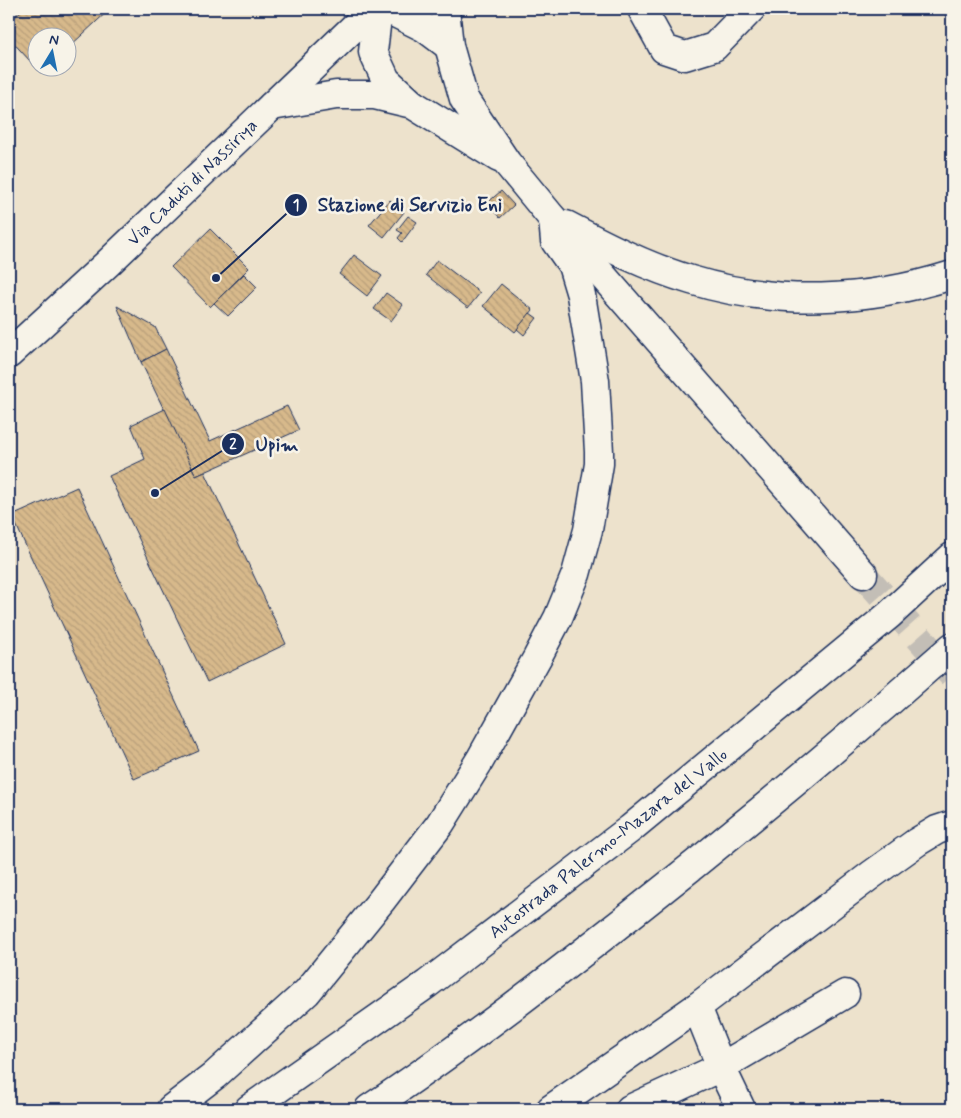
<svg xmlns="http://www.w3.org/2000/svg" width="961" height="1118" font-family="Mynerve,sans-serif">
	<defs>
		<pattern id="building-back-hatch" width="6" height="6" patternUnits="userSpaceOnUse" patternTransform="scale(1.25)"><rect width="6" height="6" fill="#d7b98b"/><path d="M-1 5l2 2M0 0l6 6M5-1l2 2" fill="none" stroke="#b89f7a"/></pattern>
	</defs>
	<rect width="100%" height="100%" fill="#ede2cc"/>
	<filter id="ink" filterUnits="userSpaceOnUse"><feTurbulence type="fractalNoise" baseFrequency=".02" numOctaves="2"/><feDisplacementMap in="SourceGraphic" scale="10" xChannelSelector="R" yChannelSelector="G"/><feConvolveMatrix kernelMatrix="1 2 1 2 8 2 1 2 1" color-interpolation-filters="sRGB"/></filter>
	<g filter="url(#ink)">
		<g fill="url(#building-back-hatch)" stroke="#1b2f5e">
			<path d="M23,9H110L68,48V38H38V68H47L41,73L9,38V22Z"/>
			<path d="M501,191L514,205L500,218L487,203Z"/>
			<path d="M390,200L404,212L384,237L369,225Z"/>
			<path d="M408,216L417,222L402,242L398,238L402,233L397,230Z"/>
			<path d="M210,229L249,268L210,307L171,267Z"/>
			<path d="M354,255L382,276L367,296L339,274Z"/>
			<path d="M437,260L480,293L468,308L426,275Z"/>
			<path d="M244,274L257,287L228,316L214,303Z"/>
			<path d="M501,284L533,310L515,332L483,306Z"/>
			<path d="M386,293L403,305L391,321L374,309Z"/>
			<path d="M117,306L155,327L166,349L141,362Z"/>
			<path d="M530,313L537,318L524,335L517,329Z"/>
			<path d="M166,349L210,441L287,406L299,430L196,476L141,362Z"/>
			<path d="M165,409L196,476L205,472L286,644L207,682L109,476L145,459L131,425Z"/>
			<path d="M77,487L199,751L134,779L12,516Z"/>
		</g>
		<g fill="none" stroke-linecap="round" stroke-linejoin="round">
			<path stroke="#c3beb6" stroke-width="28" stroke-dasharray="28 14" stroke-linecap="butt" d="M863,574L952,675"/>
			<defs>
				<g id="minor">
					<path d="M642,9L664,49L685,56L714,47L751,9"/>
					<path d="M697,1007L721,1067L741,1109"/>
					<path d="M551,1109L697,1007L871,875L917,842L937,830L952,825"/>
					<path d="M630,1109L721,1067L845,994"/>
				</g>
				<path id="major" d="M9,354L108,263L373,9"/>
				<g id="highway">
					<path d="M378,9L373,52L386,80L411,103"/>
					<path d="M387,9L425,28L449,46"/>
					<path d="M445,9L449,46L464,99L507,163L553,219L863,574"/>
					<path d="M272,106L336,95H374L412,104L499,158"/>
					<path d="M566,225C606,246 647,267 691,280C776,306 867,302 952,275"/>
					<path d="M171,1109L214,1076L307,992L381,901L440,824L480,760L537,658L558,618L576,574L588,530L599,464V452L595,381L581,295L572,265L555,241L553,219"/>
					<path d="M249,1109L427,984L630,829L889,615L952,557"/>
					<path d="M369,1109C458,1050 543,984 627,918C738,831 846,741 952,647"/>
				</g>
			</defs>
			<use href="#minor" stroke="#1b2f5e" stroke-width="31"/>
			<use href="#major" stroke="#1b2f5e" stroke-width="31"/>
			<use href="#highway" stroke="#1b2f5e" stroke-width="31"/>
			<use href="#minor" stroke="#f7f3e8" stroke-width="28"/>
			<use href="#major" stroke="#f7f3e8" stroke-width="28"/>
			<use href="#highway" stroke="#f7f3e8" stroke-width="28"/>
		</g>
	</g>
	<g text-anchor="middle" stroke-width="5" stroke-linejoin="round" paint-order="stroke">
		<g font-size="18" fill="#1b2f5e" stroke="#f7f3e8">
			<text transform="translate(192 182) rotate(-44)" y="6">Via Caduti di Nassiriya</text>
			<text transform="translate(608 843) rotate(-38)" y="6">Autostrada Palermo-Mazara del Vallo</text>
		</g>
	</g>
	<path fill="none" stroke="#1b2f5e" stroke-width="2" d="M216 278L296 205M155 493L233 444"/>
	<g fill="#1b2f5e" stroke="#f7f3e8" stroke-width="2">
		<circle cx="216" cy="278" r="5"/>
		<circle cx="155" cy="493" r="5"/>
		<circle cx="296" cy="205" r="12"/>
		<circle cx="233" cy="444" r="12"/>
	</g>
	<g font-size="15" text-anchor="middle" font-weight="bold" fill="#fff">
		<text x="296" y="210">1</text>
		<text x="233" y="449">2</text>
	</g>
	<g font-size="19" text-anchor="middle" font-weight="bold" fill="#1b2f5e" stroke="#f7f3e8" stroke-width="5" stroke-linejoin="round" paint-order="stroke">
		<text x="410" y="211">Stazione di Servizio Eni</text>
		<text x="277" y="451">Upim</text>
	</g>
	<rect width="961" height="1118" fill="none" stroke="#f7f3e8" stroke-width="30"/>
	<rect x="15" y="15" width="931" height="1088" fill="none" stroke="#1b2f5e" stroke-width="2" filter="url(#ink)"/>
	<g transform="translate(52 52) rotate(10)"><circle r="24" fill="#f7f3e8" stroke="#9fa5b1"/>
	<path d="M0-4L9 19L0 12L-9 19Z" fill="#1f6fb2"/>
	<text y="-8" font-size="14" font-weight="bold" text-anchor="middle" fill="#1b2f5e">N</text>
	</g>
</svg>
